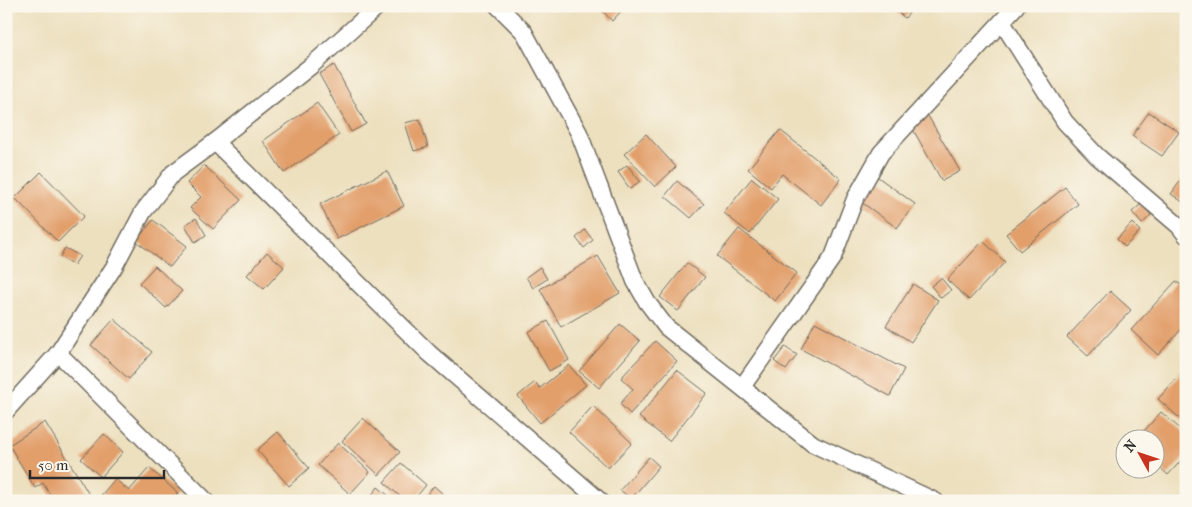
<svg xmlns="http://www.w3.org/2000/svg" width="1192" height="507" font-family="'IM FELL French Canon',serif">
	<rect width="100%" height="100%" fill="#fbf7ec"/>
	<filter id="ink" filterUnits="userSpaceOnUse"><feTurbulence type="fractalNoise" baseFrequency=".02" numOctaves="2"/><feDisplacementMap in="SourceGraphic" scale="10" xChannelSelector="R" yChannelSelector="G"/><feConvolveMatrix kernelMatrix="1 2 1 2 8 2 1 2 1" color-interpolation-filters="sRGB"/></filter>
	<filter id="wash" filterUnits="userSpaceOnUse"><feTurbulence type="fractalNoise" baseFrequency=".0096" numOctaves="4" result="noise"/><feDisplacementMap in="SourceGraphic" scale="20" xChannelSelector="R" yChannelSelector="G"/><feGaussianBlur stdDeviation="1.12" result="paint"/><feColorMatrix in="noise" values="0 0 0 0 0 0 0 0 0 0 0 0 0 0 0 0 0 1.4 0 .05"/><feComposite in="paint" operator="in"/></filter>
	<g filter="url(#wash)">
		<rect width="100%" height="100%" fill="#ede0bf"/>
		<g id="blocks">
			<g fill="#e29f6b">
				<path d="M598,6H626L612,21Z"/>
				<path d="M890,6H915L905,18Z"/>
				<path d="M334,65L366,124L351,132L319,74Z"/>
				<path d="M317,103L339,135L284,173L263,141Z"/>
				<path d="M924,109L960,171L942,181L907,119Z"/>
				<path d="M1149,112L1179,132L1162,156L1132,136Z"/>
				<path d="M420,119L428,147L414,151L405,123Z"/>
				<path d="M780,130L841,179L821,205L782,174L771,188L748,169Z"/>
				<path d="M646,134L676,167L655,187L624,154Z"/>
				<path d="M204,165L241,200L213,229L190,208L201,197L187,183Z"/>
				<path d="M627,165L640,181L630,189L618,172Z"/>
				<path d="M387,171L404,206L337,239L320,204Z"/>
				<path d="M41,172L84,216L58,242L15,198Z"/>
				<path d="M871,172L915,204L897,228L853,196Z"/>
				<path d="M1186,173V204L1171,194Z"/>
				<path d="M752,178L778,199L750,234L724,213Z"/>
				<path d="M677,181L704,204L691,218L665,196Z"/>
				<path d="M1065,187L1078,204L1020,251L1006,234Z"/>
				<path d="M1141,204L1151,215L1142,224L1132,212Z"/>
				<path d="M196,218L206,235L195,242L185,225Z"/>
				<path d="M153,220L187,246L170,267L136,241Z"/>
				<path d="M1132,223L1140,231L1125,247L1117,239Z"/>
				<path d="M739,229L797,273L775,301L717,256Z"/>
				<path d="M585,230L593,240L584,248L576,238Z"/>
				<path d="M983,241L1005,262L969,300L947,280Z"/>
				<path d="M65,248L80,256L74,265L60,257Z"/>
				<path d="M267,252L284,267L264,289L247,275Z"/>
				<path d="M598,256L620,293L561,327L540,289Z"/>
				<path d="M687,263L705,277L678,311L660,297Z"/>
				<path d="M155,266L182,291L166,308L139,283Z"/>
				<path d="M540,267L547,279L533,288L526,277Z"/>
				<path d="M941,278L951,290L941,298L931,286Z"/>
				<path d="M1176,281L1186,289V324L1158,355L1131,330Z"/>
				<path d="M913,284L938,300L911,342L886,326Z"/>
				<path d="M1110,291L1131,310L1088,356L1067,337Z"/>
				<path d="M114,319L152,352L129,379L91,345Z"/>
				<path d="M548,321L569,360L549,371L528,332Z"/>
				<path d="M815,322L904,369L890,396L801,349Z"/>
				<path d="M620,324L640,341L599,388L579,371Z"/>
				<path d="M655,341L677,361L630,414L620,404L633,389L621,378Z"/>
				<path d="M785,347L797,355L786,370L774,361Z"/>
				<path d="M569,365L586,385L540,423L518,396L535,382L540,388Z"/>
				<path d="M1186,368V424L1158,399Z"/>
				<path d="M677,370L707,393L669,441L639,417Z"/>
				<path d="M593,406L632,443L608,468L569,432Z"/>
				<path d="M1161,412L1186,434V455L1168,475L1154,462V440H1136Z"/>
				<path d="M363,418L400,452L379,475L342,441Z"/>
				<path d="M45,422L93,501H54L43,483L35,488L9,445Z"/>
				<path d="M278,432L309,468L289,486L257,450Z"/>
				<path d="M104,434L123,452L101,477L81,459Z"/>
				<path d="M338,443L370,472L350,494L318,465Z"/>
				<path d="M649,457L659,466L631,499L620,490Z"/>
				<path d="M401,463L426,485L413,501H405L384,482Z"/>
				<path d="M149,468L178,493L171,501L98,499L115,479L129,491Z"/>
				<path d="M434,486L451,501H421Z"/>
				<path d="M378,487L395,501H367Z"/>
			</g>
		</g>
	</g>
	<g filter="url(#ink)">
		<use href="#blocks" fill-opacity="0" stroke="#6f6a5f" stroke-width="1"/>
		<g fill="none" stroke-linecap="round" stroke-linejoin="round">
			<defs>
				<g id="street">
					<path d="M498,6L524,32L579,133L635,281L647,302L666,327L813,444L935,501"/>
					<path d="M1002,22L1065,122L1097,156L1179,226L1186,235"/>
					<path d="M215,142L429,353L600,501"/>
					<path d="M58,353L206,501"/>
					<path d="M742,387L833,257L855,199L881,153L1016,6"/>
					<path d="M6,411L58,353L114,267L143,212L173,173L215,142L312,65L378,6"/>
				</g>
			</defs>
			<use href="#street" stroke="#6f6a5f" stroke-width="19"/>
			<use href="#street" stroke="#fff" stroke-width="16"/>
		</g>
	</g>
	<rect width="1192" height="507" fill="none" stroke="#fbf7ec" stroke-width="25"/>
	<g transform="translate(1140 454) rotate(310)"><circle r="24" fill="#fbf7ec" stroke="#a8a59f"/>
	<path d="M0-4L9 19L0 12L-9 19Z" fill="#c8321e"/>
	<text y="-8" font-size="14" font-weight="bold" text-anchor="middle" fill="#2b2b2b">N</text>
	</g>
	<path d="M30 470v8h134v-8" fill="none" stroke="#2b2b2b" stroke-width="2.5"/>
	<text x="38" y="470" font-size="15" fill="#2b2b2b" stroke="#fbf7ec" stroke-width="4" paint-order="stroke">50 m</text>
</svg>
